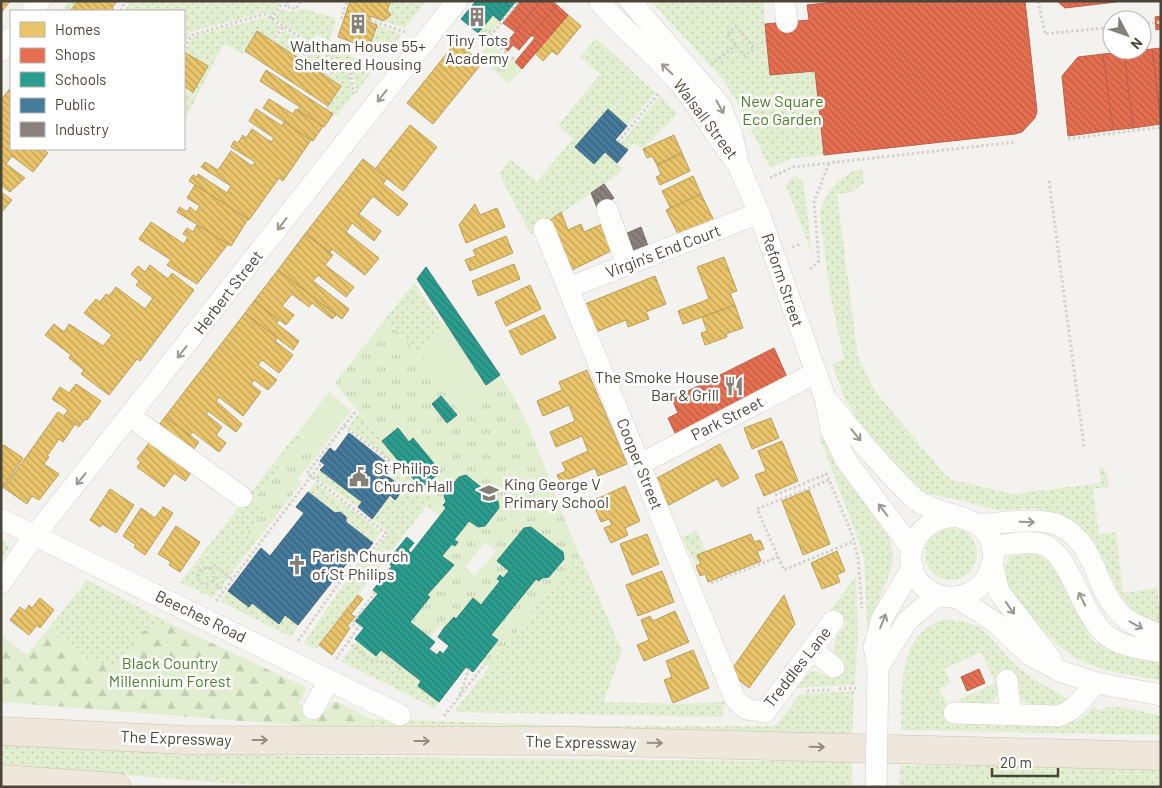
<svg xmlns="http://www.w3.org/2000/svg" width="1162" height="788" font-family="Barlow,sans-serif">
	<defs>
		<pattern id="grass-dots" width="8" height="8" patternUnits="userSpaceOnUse" patternTransform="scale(1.25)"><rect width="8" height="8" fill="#e1eecf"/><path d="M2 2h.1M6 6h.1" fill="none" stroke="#c3cdb2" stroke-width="1.8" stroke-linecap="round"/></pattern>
		<pattern id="forest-firs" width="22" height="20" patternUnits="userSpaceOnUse" patternTransform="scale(1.25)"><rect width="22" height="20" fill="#e1eecf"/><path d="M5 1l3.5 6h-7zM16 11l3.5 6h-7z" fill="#c3cdb2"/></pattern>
		<pattern id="park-tufts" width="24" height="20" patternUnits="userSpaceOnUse" patternTransform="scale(1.25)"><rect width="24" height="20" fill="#e1eecf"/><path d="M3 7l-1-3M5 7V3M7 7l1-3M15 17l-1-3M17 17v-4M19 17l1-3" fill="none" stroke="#c3cdb2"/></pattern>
		<pattern id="homes-back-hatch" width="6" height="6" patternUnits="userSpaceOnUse" patternTransform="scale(1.25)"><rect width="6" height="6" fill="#e9c46a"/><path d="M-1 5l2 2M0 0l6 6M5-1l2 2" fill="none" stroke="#bfa158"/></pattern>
		<pattern id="shops-back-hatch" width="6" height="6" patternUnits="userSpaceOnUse" patternTransform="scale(1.25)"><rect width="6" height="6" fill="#e76f51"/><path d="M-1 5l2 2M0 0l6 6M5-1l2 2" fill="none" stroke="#bd5d44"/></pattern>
		<pattern id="schools-back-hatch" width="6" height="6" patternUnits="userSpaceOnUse" patternTransform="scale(1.25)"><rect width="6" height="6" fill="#2a9d8f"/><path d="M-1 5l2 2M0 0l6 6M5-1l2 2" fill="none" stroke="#268276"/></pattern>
		<pattern id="public-back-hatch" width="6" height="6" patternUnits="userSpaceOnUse" patternTransform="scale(1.25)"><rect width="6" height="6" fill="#457b9d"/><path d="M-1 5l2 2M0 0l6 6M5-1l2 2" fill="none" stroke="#39617a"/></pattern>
		<pattern id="industry-back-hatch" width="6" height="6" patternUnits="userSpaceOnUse" patternTransform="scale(1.25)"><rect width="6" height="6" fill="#8a817c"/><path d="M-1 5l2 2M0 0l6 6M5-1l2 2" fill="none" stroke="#736b67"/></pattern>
	</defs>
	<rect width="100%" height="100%" fill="#f4f2ee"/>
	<g fill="url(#grass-dots)">
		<path d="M68,1H78L70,11H61Z"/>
		<path d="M129,1H282L271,16L265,12L191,32L184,43V11H126Z"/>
		<path d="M391,1H426L405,28L383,21L390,15L387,10Z"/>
		<path d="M651,1H763L770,75L815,71L824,155L790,159L770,168L734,96L719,75Z"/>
		<path d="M302,8L337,19L329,41L317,34L314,38L319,42L316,46L274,18L281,9L294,12Z"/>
		<path d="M265,17L281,27L272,41L257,32L242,54L224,43L184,122V86L193,91L184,52L194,36Z"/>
		<path d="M377,25L402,34L387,54L369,48Z"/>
		<path d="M284,30L306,45L297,58L275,43Z"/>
		<path d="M596,38L656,93L627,126L607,110L575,147L594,164L605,152L623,169L616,176L531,234L499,174L510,159L537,181L573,139L558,126L600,74L580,57Z"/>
		<path d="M331,42L373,70L358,90L355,87L352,71L318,48L321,44L327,48Z"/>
		<path d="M310,47L333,62L324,75L301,60Z"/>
		<path d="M336,64L349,72L352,91L355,93L337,116L326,109L341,87L327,77Z"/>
		<path d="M660,96L677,114L643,149L634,143L628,150L620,144Z"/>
		<path d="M862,168L864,183L852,192L837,194L858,357L875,391L945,475L953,480L1013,494L1101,483L1099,466L1106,471L1109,487L1093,489L1099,534L1116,532L1123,593L1157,588L1161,627L1151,624L1129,608L1120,595L1096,546L1078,526L1053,513L1037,509L996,510L964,501L923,493L865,433L845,399L832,364L844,359L830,294L820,216C823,193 840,175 862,168Z"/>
		<path d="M793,176L801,180L804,185L812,254L786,185Z"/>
		<path d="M414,283L443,325L416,352L386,318Z"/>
		<path d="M359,413L431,500L316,649L304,643L359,561L365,565L389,532L372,519L390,495L395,500L404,489L390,478L398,466L348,427Z"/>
		<path d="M298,432L303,436L252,502L264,512L247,534L256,542L213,598L180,582Z"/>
		<path d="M819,436L825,438L887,531C901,566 886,577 876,608C873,618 870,628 868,638L864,560L856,533Z"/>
		<path d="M320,470L362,502L358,507L315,477Z"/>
		<path d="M316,482L381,532L373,543L346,522V517L340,512L335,513L308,492Z"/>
		<circle cx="951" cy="554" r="26"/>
		<path d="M697,531L706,552L698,555L701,564L696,566L682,537Z"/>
		<path d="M1,539L9,547L1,561Z"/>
		<path d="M1032,552L1051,562L1093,641C1114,653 1137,656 1161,660V680C1098,670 1072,668 1030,615C1020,602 1009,590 1002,574L1009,557Z"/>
		<path d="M579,553L622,650L604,702L685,704L725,702L722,717L456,712V709Z"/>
		<path d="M856,576L858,635L855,685L797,688C809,671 811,665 831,679L844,663L834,655C832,641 838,634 846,623L830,611Z"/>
		<path d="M87,580L169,623C136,627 135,641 122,667L84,661L48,629Z"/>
		<path d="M228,591L249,607L252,603L279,623L285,615L298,625L291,637L220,601Z"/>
		<path d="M944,620C991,620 990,643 1019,668C1034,680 1051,689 1068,699L1062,707C1033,706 1012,710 1015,673L1001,672C999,707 993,705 961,706L958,700L995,683L981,652L944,669L951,683L939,689L949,707C978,711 1051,730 1076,721C1084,718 1089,711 1094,706L1099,711C1114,700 1144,713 1161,716V735L901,730C902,692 897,632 944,620Z"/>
		<path d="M357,641L376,656L381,650L421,681L418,686L439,702L435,708L341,661Z"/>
		<path d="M854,691L852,737L373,731L371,719L589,726H776L800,694Z"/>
		<path d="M1,742L288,756L852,762V787H307L222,783L1,765Z"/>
		<path d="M900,765L1161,768V787H899Z"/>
	</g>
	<path fill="url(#forest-firs)" d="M169,623L305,687L306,691L299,704L323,714L332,702H338L371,719L373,731L1,702L3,637L27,655L48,629L84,661L121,667C135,641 136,627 169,623Z"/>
	<g fill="url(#park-tufts)" fill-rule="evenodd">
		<path d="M493,15L500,21L486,39L522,69L509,83L478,57L485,48L478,33Z"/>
		<path d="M386,318L416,352L445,323L486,385L500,375C537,429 552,494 579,553L489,667L481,661L491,635L536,579L539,581L542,578L550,577L564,560L563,552L531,527L524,528L498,561L509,571L503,578L500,575L497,579L500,581L481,605L472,599L456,619L454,617L444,628L440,625L430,638L410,622L430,597L427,595L454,565L442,556L452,544L455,546L457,542L454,540L469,521L478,527L485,526L499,508L498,501L466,475L459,477L444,494L446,502L443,505L446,508L440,516L427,506L431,500L421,488L440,472L413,439L409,442L382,441L335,383ZM441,396L457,415L447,422L432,404ZM485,542L496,551L475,576L465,567Z"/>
		<path d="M303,436L321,450L298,479L302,482L256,542L247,534L264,512L252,502Z"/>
	</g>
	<g fill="#e1eecf">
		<path d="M450,335L489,393L460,413L422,355Z"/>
		<path d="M329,392L351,411L321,450L298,432Z"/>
	</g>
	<g fill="url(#homes-back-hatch)" stroke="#ba9e5b">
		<path d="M1,1H10L1,13Z"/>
		<path d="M78,1H117L112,8L115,11H70Z"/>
		<path d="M350,1H391L387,10L391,15L383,21L371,16L369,22L377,25L369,48L338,37Z"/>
		<path d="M568,15L581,26L557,55L552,51L543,61L535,53Z"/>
		<path d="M257,31L341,86L328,106L245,51Z"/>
		<path d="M456,42L482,63L433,124L407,103Z"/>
		<path d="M184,52L208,66L193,92L184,86Z"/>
		<path d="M266,70L333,114L324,127L298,110L300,107L260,81Z"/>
		<path d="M11,87V149H42L48,153L33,172L12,156L6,164L25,178L10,192L1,185V100Z"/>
		<path d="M269,99L293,114L296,109L323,126L313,141L263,108Z"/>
		<path d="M256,109L282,126L284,122L311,140L283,181L279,178L249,220L189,181L193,175L197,177L198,174L227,193L231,186L201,167L205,162L218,170L231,151L252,166L255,162L231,147L234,141L238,143L243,135L246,138L252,129L271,142L274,138L249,121Z"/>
		<path d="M410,125L437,147L403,191L375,169Z"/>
		<path d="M674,135L682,153L657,165L652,156L647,158L643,149Z"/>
		<path d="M682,153L690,171L660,185L656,177L661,175L657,165Z"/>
		<path d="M363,159L387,178L383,184L408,204L398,216L373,196L359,214L381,231L374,241L352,223L346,232L379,258L365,275L332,249L330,252L305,234Z"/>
		<path d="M693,176L701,194L671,209L662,191Z"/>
		<path d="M195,185L248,219L231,246L177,212L180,207L187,212L190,207L196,212L200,206L187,198Z"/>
		<path d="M1,192L12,200L1,213Z"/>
		<path d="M701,194L714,221L678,234L666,210Z"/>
		<path d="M475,204L480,215L497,208L505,227L466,243L459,225Z"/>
		<path d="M561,212L568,230L581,224L584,232L602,224L613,250L570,271L549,221Z"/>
		<path d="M151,222L184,244L188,237L183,234L187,228L193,232L197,225L228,244L197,284L167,265L171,260L139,239Z"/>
		<path d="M305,234L333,255L325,265L354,287L346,297L318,275L313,281L349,309L342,319L278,270Z"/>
		<path d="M506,236L513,253L470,271L465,260L476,256L473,250Z"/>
		<path d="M724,257L737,291L730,293L735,305L683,324L678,311L709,299L697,267Z"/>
		<path d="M514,264L520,279L478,296L472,281Z"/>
		<path d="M150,265L168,279L172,273L194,290L140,361L137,359L109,395L81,374L84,370L69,358L71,355L45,335L54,324L64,332L69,324L103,346L112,335L84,313L96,299L100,302L106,294L109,296L116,287L145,309L153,298L136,285L139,281L131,274L138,266L145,272Z"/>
		<path d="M278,270L336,315L332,319L312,303L309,307L292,294L282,306L294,315L286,325L254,301Z"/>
		<path d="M655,276L666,304L646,312L649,319L628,327L626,320L596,332L585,304Z"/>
		<path d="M530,285L541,309L506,326L495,302Z"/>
		<path d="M254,301L279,320L276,323L299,341L293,350L245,313Z"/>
		<path d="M735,305L743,328L726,334L727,337L705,345L701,333L707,331L702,317Z"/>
		<path d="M245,313L277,338L275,341L293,355L279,373L262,360L260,362L258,365L277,380L268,390L254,380L251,384L261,392L243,416L219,397L216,401L242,424L236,432L208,411L206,414L222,427L216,435L226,443L219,452L193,432L190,435L165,417Z"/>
		<path d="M544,315L556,338L521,355L509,331Z"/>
		<path d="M587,370L627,464L598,476L595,468L561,483L557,475L566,471L562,463L588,451L582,436L556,447L550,432L575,421L569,405L543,416L537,401L562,390L559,382Z"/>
		<path d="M76,384L101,401L87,420L85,419L79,427L64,416L68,410L52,399L60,387L69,393Z"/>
		<path d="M58,412L75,424L63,442L59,439L47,456L49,457L44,464L59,474L39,500L32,496L27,504L4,488Z"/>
		<path d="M165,417L199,442L193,450L155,430Z"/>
		<path d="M771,418L779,438L752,449L744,428Z"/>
		<path d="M152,439L193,470L185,481L174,473L164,487L137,467L141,462L137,459Z"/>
		<path d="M782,441L798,481L764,496L755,475L766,471L758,451Z"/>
		<path d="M720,444L739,478L722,487L717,479L669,505L655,479Z"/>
		<path d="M4,445L23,458L2,489L1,449Z"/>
		<path d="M625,486L640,521L625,528L628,535L611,543L604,528L612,525L609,519L601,522L592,501Z"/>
		<path d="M110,489L134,505L116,533L102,524L100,527L90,520Z"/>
		<path d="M809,490L830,544L803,555L782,501Z"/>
		<path d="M163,507L173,513L145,555L134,547L136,545L123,536L141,508L155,518Z"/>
		<path d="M176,526L200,542L180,572L169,565L171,562L158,554Z"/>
		<path d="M647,534L659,564L632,575L620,544Z"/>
		<path d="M751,534L754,542L760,540L762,544L764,549L757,551L761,561L708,582L705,574L700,576L696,566L701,564L697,555Z"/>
		<path d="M837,551L845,571L837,575L840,582L822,589L811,563Z"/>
		<path d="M662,571L674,602L638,616L626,585Z"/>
		<path d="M358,595L363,599L351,614L355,617L347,626L350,628L332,655L319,645Z"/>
		<path d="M784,595L795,624L749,688L735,677L732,669Z"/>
		<path d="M40,598L54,610L40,628L37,625L29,635L10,620L20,607L25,611L29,605L32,608Z"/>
		<path d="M675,611L689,642L644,661L637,645L649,640L641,620L650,616L653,621Z"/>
		<path d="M693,650L709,688L673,703L664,680L672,677L666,661Z"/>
	</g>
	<g fill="url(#shops-back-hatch)" stroke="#b8624a">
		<path d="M521,1H541L515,32L503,23Z"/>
		<path d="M541,1H552L557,5L519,50L513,45L508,51L503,47Z"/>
		<path d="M843,1H1025L1037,111L1035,118L1022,132L1015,134L824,155L815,71L770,75L765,24L809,20L807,5Z"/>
		<path d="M1057,1H1116V2L1065,8Z"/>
		<path d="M557,5L568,15L522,69L515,62L535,38L531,35Z"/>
		<path d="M1161,16V29L1156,30L1155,17Z"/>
		<path d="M1161,48V124L1152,49Z"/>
		<path d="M1152,49L1161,124L1133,128L1124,52Z"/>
		<path d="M1124,52L1133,128L1113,130L1103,54Z"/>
		<path d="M1103,54L1113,130L1068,136L1062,76L1078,57Z"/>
		<path d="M774,348L787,377L676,435L668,418L678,413L672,399Z"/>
		<path d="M979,669L985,683L967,691L961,677Z"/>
	</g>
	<g fill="url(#schools-back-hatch)" stroke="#348275">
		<path d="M476,1H516L500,21L493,15L478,33L461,19Z"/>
		<path d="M426,267L500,375L486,385L417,279Z"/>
		<path d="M441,396L457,415L447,423L432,404Z"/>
		<path d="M398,428L409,442L413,438L441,472L421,488L382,441Z"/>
		<path d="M466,475L498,501L499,508L485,526L478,527L469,521L454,540L458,542L455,546L452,544L442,556L454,565L427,595L430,597L410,622L435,642L429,649L437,655L440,651L443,654L449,646L438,637L444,628L454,617L456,619L473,598L481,605L500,581L497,579L500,575L503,578L509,571L497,561L524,528L531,527L563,552L564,559L549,577L542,578L539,581L536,579L491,635L498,640L473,672L466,667L439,702L418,686L421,681L381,650L376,656L355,639L364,628L355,621L378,594L373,590L392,566L387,562L389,559L407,537L414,543L408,550L411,553L446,508L443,505L446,502L444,495L459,477Z"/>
	</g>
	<g fill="url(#public-back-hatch)" stroke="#476a7f">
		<path d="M608,109L627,126L615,140L628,150L617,163L605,152L594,164L575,147Z"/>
		<path d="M349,433L391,466L385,474L404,489L395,500L390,495L372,519L358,507L362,502L320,470L325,465L320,461L330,448L335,452Z"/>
		<path d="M308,492L335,513L340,512L346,517V522L373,543L361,558L355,553L298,625L285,615L279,624L252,603L249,607L228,591L261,548L270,556L304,513L296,507Z"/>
	</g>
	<g fill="url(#industry-back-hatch)" stroke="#776f68">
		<path d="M604,184L614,198L598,210L591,193Z"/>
		<path d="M641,227L648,246L631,252L625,234Z"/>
	</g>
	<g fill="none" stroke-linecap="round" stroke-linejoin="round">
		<defs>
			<g id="minor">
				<path d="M599,1C621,29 651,50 675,78C698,104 714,134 736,162"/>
				<path d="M630,1L720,105L732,134L738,164L759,213L825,398L831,429L845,459L912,549"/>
				<path d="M784,1L787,22"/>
				<path d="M32,11L40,1"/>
				<path d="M1,51L11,38"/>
				<path d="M607,210L627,265"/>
				<path d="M544,229L735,699L746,709L765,712L833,621"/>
				<path d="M568,288L759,213"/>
				<path d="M827,400C855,434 882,468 915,499C936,519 1001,511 993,561C990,575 982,587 969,593C958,599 944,598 933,593C893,572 910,518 957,516"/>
				<path d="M131,417L242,497"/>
				<path d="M640,464L815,373"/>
				<path d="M1,519L400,715"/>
				<path d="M978,525C998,523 1041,517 1058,525C1097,543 1093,584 1118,611C1129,624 1145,629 1161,635"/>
				<path d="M992,547C1007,545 1027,540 1042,544C1071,553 1081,617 1109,637C1123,647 1144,649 1161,652"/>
				<path d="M992,563L999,592L1051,659"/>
				<path d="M1,583L35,535L457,1"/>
				<path d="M956,597L996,623L1030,655L1060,671L1096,683L1161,695"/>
				<path d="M812,650L834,667"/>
				<path d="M878,668L907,621L938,595"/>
				<path d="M1007,680L1011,714"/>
				<path d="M313,709L329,680"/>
				<path d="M954,713L1058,716C1079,709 1081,698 1096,683"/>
				<path d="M877,728L878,668L874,647L882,618L913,567"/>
			</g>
			<g id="highway">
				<path d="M1,731L186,740L574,741L1161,756"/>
				<path d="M1,779L117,787"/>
			</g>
		</defs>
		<use href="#minor" stroke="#d2d0cb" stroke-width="22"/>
		<use href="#highway" stroke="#ccbfa9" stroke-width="29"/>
		<g stroke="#d3d2cc" stroke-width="3" stroke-dasharray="2.5 2.5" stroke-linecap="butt">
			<path d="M287,1L289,7L296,9L301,1"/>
			<path d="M1038,1L1045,34L1112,27"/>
			<path d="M121,11L125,1"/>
			<path d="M271,19L280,6L288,5"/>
			<path d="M341,19L347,1"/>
			<path d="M370,20L405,32"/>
			<path d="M1142,24L1161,22"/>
			<path d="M736,26L754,48L745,56L727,34Z"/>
			<path d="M273,42L283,27"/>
			<path d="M184,48L192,35L265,14L350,71L353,89L357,92"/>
			<path d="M300,59L309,44"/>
			<path d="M514,59L489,38L519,1"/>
			<path d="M711,65L736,45"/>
			<path d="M325,76L335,62"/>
			<path d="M1068,139L1161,127"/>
			<path d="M618,142L659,93"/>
			<path d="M770,178L793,167L1016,142"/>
			<path d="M1049,181L1084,446"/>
			<path d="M792,247L800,244"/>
			<path d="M810,269L819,261L814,202L829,163"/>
			<path d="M355,412L307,473L386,533L363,562L357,557"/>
			<path d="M344,426L395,465L387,476"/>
			<path d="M826,473L852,534L858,558L862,608"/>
			<path d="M829,480L757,509L784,570L854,541"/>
			<path d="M775,495L827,474"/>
			<circle cx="206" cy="576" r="8"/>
			<path d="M210,569L214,565L232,579"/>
			<path d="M212,581L224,590"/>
			<path d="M711,583L778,557"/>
			<path d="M216,601L322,462"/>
			<path d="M358,629L352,624L375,592"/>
			<path d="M298,641L358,556"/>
			<path d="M348,641L369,660L392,663L401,670"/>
			<path d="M336,659L360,625"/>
			<path d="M839,689L858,688"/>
			<path d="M807,691L830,690"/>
			<path d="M460,694L469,669"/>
			<path d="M444,716L485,664"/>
		</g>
		<use href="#minor" stroke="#fdfdfc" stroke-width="21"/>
		<use href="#highway" stroke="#ede8db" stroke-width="28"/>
		<defs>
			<path id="minor-bridge" d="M876,787L877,728"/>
		</defs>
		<use href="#minor-bridge" stroke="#d2d0cb" stroke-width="22" stroke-linecap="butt"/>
		<use href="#minor-bridge" stroke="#fdfdfc" stroke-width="21"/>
	</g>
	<defs><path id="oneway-shaft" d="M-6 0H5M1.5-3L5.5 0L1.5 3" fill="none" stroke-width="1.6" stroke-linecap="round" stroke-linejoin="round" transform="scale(1.25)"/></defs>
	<g stroke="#9b9791">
		<use href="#oneway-shaft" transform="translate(667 69) rotate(-136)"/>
		<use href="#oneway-shaft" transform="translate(382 96) rotate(128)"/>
		<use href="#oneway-shaft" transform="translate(720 107) rotate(61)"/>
		<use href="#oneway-shaft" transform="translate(282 224) rotate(128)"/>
		<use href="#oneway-shaft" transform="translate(182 352) rotate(128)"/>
		<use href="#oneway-shaft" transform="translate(856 435) rotate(51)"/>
		<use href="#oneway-shaft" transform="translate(81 479) rotate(129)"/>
		<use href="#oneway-shaft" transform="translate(883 510) rotate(-127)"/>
		<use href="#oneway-shaft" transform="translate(1027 522) rotate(2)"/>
		<use href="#oneway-shaft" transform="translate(1082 599) rotate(-116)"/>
		<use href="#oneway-shaft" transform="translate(1010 608) rotate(55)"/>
		<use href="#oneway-shaft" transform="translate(883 621) rotate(-68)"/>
		<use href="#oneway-shaft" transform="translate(1136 625) rotate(29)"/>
	</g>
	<g stroke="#948e82">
		<use href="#oneway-shaft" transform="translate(260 740)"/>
		<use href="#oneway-shaft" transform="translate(422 741)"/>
		<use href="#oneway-shaft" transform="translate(655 743) rotate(1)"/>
		<use href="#oneway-shaft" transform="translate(817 747) rotate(1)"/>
	</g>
	<defs>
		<symbol id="building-bare" viewBox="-9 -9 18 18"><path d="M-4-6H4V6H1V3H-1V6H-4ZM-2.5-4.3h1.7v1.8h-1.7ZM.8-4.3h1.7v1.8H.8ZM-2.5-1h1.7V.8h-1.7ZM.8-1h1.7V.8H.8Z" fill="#868178" stroke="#fff" stroke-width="2.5" paint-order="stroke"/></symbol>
		<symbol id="restaurant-bare" viewBox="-9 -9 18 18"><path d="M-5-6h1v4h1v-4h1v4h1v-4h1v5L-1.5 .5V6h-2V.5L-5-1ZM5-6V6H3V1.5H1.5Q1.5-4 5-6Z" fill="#868178" stroke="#fff" stroke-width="2.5" paint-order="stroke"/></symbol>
		<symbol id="civic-bare" viewBox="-9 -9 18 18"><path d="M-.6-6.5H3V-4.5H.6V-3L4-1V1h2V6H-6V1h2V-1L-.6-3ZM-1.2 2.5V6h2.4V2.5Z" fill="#868178" stroke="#fff" stroke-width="2.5" paint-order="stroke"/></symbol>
		<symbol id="school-bare" viewBox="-9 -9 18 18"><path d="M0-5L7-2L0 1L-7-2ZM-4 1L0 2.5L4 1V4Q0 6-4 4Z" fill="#868178" stroke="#fff" stroke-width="2.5" paint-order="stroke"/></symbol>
		<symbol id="church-bare" viewBox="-9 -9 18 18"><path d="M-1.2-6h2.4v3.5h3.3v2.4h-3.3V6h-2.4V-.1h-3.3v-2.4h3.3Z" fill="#868178" stroke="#fff" stroke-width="2.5" paint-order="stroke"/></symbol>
	</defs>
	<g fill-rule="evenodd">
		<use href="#building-bare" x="463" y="3" width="28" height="28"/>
		<use href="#building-bare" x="344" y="10" width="28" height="28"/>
		<use href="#restaurant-bare" x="720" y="372" width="28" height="28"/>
		<use href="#civic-bare" x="345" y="463" width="28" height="28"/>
		<use href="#school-bare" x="475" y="479" width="28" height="28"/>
		<use href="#church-bare" x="283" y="551" width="28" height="28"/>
	</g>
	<g text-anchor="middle" stroke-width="5" stroke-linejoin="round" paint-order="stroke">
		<g font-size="16" fill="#4b4439" stroke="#fff" text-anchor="start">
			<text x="477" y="46" text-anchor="middle">Tiny Tots<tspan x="477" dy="18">Academy</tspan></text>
			<text x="358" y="52" text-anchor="middle">Waltham House 55+<tspan x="358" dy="18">Sheltered Housing</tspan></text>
			<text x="719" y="383" text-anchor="end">The Smoke House<tspan x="719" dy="18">Bar &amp; Grill</tspan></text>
			<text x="374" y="474">St Philips<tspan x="374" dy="18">Church Hall</tspan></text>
			<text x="504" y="490">King George V<tspan x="504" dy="18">Primary School</tspan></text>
			<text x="312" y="562">Parish Church<tspan x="312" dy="18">of St Philips</tspan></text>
		</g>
		<g font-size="16" fill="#4a7f2a" stroke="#fff">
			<text x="782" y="107">New Square<tspan x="782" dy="18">Eco Garden</tspan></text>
			<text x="170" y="669">Black Country<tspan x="170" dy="18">Millennium Forest</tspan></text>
		</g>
		<g font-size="16" fill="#4b4439" stroke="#fff">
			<text transform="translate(706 119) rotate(53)" y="6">Walsall Street</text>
			<text transform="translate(663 251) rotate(-21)" y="6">Virgin's End Court</text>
			<text transform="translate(783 280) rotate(71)" y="6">Reform Street</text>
			<text transform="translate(228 292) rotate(-52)" y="6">Herbert Street</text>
			<text transform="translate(727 418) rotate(-27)" y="6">Park Street</text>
			<text transform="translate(640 464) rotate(68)" y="6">Cooper Street</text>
			<text transform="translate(201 616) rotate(26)" y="6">Beeches Road</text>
			<text transform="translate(797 667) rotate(-52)" y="6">Treddles Lane</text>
			<text transform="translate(176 738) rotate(2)" y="6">The Expressway</text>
			<text transform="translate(581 742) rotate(1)" y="6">The Expressway</text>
		</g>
	</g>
	<rect width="1162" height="788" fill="none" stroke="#4b4439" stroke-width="5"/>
	<rect x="10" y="10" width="175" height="140" fill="#ffffff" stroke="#b7b4b0"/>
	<rect x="20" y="22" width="25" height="15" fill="#e9c46a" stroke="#b7b4b0"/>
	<text x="55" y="35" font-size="15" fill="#4b4439">Homes</text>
	<rect x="20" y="48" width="25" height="15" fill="#e76f51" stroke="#b7b4b0"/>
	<text x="55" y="60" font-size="15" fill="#4b4439">Shops</text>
	<rect x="20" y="72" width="25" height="15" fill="#2a9d8f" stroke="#b7b4b0"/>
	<text x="55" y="85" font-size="15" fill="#4b4439">Schools</text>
	<rect x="20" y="98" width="25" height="15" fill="#457b9d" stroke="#b7b4b0"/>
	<text x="55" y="110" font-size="15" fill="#4b4439">Public</text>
	<rect x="20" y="122" width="25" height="15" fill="#8a817c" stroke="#b7b4b0"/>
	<text x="55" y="135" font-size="15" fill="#4b4439">Industry</text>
	<g transform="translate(1127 35) rotate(131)"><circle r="24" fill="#ffffff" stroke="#b7b4b0"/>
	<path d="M0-4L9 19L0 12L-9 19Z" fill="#868178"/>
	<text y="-8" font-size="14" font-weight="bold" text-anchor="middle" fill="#4b4439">N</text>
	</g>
	<path d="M992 768v8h66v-8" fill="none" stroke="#4b4439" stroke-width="2.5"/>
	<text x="1000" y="768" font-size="15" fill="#4b4439" stroke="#ffffff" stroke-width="4" paint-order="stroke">20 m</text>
</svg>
